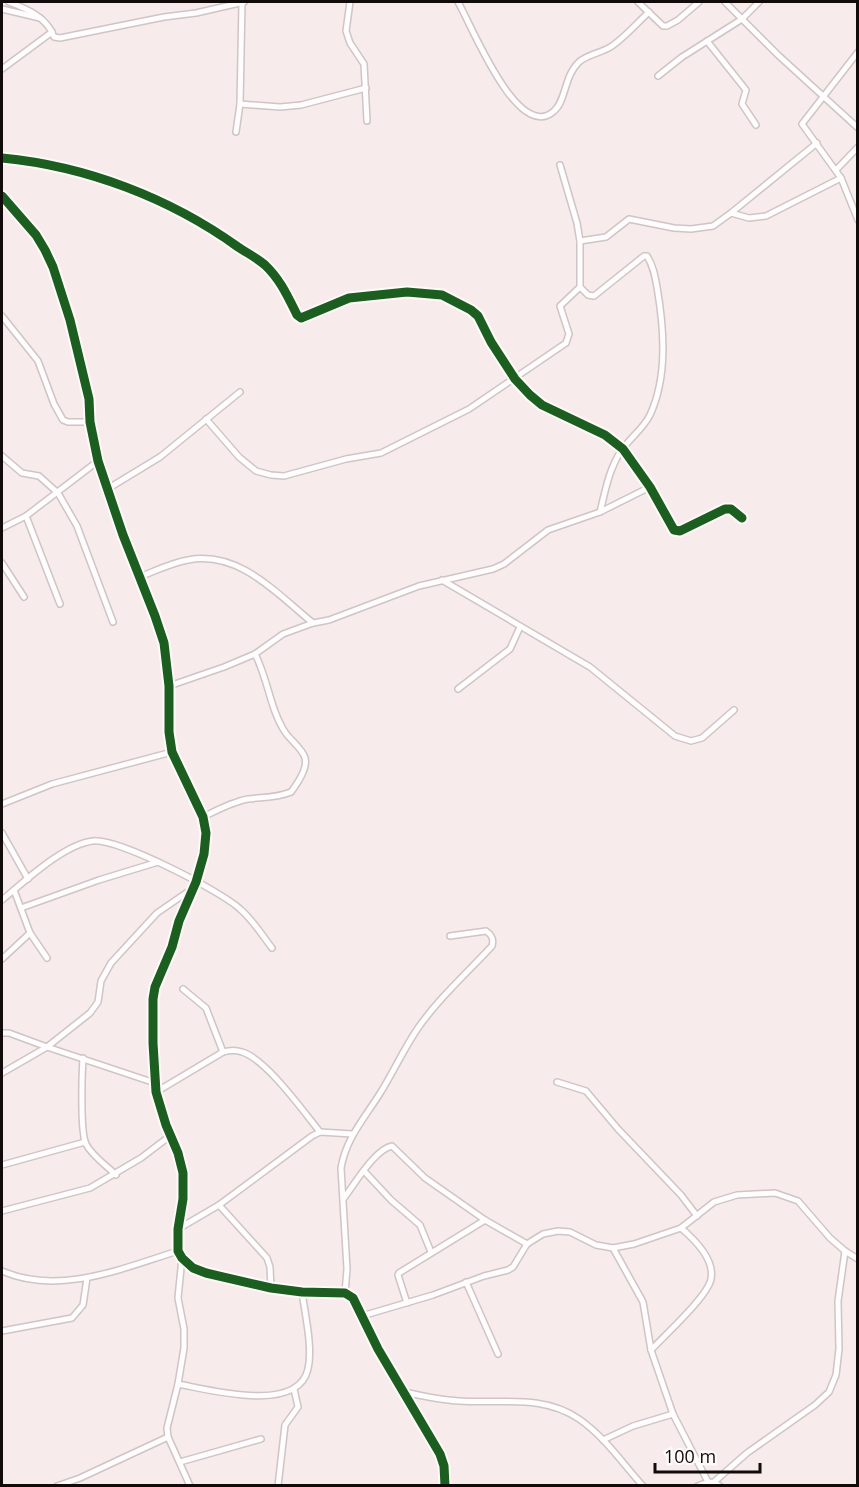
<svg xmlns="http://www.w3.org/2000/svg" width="859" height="1487" font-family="'Open Sans',sans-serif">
	<rect width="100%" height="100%" fill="#f7eceb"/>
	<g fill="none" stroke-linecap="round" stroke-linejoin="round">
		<defs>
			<g id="minor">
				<path d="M9,2C27,9 47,17 54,37L60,38L164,17L196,13L244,2"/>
				<path d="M350,2L346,31L350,43L364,64L367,121"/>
				<path d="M458,2C471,24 518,144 554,111C566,101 564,76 579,62C588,54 602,53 612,46C625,37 637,23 649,12"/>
				<path d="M638,2L663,26H667L678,20L699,2"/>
				<path d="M725,2L778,55L858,128"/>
				<path d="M2,9L40,18"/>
				<path d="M707,41L746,90L742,104L756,125"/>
				<path d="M858,52L802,124L841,178L858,220"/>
				<path d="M2,69L52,32"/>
				<path d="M658,76L682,57L742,19L759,2"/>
				<path d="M240,104L280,107L301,105L366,88"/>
				<path d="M236,132L240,104L242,2"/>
				<path d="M2,158C86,166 170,198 238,247C247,253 257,258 265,265C280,279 288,297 297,315L301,318L349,298L407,292L442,295L471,310L478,316L491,342L515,379L530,395L542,405L605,435L623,449L650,487L674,530L680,531L725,509H731L742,518"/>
				<path d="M836,170L858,147"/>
				<path d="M2,196L36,235L45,250L53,267L70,320L89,399L90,422L98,461L123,535L155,616L164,643L169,686V732L172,752L203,817L206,833L204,854L196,882L179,921L172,947L155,987L153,999V1043L156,1092L166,1125L178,1153L183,1173V1199L178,1229V1251L182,1258L193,1268L206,1273L271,1288L302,1292L345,1293L353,1298L378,1349L440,1454L444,1466L445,1486"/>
				<path d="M731,213L749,218L766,216L841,178"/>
				<path d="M580,241L606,237L629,219L674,228L691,229L713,226L731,213L817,143"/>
				<path d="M580,287L588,295L594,296L644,256H647C653,265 655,276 657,287C664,328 668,376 650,415C643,429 630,438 621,451C609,469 605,492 600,512"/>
				<path d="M2,316L38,361L54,404L63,420L68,422H90"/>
				<path d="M206,419L239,457L256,471L271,475L284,476L346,459L381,453L469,409L566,343L569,334L560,306L580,287V241L577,223L560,165"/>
				<path d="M2,456L22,473L39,476L58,493L77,526L113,622"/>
				<path d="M109,488L160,457L240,392"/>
				<path d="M26,516L60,604"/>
				<path d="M2,528L26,516L98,461"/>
				<path d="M2,563L24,597"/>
				<path d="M139,577C155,571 171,563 188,560C239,550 277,594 313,623"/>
				<path d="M442,580L590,667L675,736L691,741L702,738L734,710"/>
				<path d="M169,686L224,667L255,654L283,634L313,623L329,620L419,586L493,569L504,564L548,530L600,512L650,487"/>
				<path d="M458,689L510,649L520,627"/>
				<path d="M2,804L52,784L172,752"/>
				<path d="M203,817C217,810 232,802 248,799C263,797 277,798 291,792C297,784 308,768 305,758C303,749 290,740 285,732C270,709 268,679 255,654"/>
				<path d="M2,833L28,879"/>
				<path d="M14,890L30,933L47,958"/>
				<path d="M2,900C24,882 64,844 93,841C118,838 221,891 240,909C253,920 262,935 272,948"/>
				<path d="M21,908L99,880L158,862"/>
				<path d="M2,959L30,933"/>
				<path d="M183,989L206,1008L223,1052"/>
				<path d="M2,1033H9L47,1047L155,1083"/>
				<path d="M83,1058C82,1074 80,1132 86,1144C92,1156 106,1165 116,1175"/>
				<path d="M2,1073L47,1047L90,1013L98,1002L101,981L111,963L157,913L192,889"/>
				<path d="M557,1082L586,1091L618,1129L681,1195L697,1216"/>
				<path d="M156,1092L223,1052C230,1050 236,1050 242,1052C266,1059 303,1111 320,1132"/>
				<path d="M2,1165L85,1142"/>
				<path d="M364,1171L391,1200L420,1225L431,1252"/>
				<path d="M344,1198C354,1185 375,1149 392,1146L425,1178L485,1220L527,1244"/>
				<path d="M219,1205L267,1258L270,1267L271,1288"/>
				<path d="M2,1211L90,1188L141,1158L170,1136"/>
				<path d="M178,1229L219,1205L312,1136L320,1132L352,1134"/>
				<path d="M613,1248L643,1302L651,1350L673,1414L708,1482"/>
				<path d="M182,1258L178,1298L184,1329V1348L178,1384L167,1428L168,1437L190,1486"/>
				<path d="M2,1271C59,1296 123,1268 178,1251"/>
				<path d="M466,1282L498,1354"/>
				<path d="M345,1293L347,1269L341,1168C346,1139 363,1120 379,1095C393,1073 403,1050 418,1028C439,998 467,973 492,946C494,939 492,935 486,931L450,936"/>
				<path d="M407,1303L398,1275L399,1273L485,1220"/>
				<path d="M362,1316L433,1295L484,1276L508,1270L513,1267L527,1244L543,1234L558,1231L570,1232L596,1245L613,1248L634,1244L681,1228L714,1202L737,1195L775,1193L798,1201L830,1238L845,1251L858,1259"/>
				<path d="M2,1331L72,1318L83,1305L87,1278"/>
				<path d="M651,1350C665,1335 708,1296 711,1279C715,1259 694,1239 681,1228"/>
				<path d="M178,1384C210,1390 298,1414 308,1369C313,1348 305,1314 302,1292"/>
				<path d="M404,1392C422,1396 441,1400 459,1401C501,1404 542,1394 579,1419C605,1437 622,1463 643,1486"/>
				<path d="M603,1440L633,1426L673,1414"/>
				<path d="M180,1462L261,1439"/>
				<path d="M714,1482L747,1453L815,1405L829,1392L836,1375L839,1349L838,1301L845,1251"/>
				<path d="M57,1486L80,1478L168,1437"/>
				<path d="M278,1486L285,1425L298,1407L294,1389"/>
				<path d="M698,1486C707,1482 712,1480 720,1486"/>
			</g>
		</defs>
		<use href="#minor" stroke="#cec5c4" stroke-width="8"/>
		<use href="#minor" stroke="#fefcfc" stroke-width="5"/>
		<defs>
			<g id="cycleway">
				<path d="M2,158C86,166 170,198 238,247C247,253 257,258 265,265C280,279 288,297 297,315L301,318L349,298L407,292L442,295L471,310L478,316L491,342L515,379L530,395L542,405L605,435L623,449L650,487L674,530L680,531L725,509H731L742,518"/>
				<path d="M2,196L36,235L45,250L53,267L70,320L89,399L90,422L98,461L123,535L155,616L164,643L169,686V732L172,752L203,817L206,833L204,854L196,882L179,921L172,947L155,987L153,999V1043L156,1092L166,1125L178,1153L183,1173V1199L178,1229V1251L182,1258L193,1268L206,1273L271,1288L302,1292L345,1293L353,1298L378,1349L440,1454L444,1466L445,1486"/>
			</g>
		</defs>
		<use href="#cycleway" stroke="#fefaf9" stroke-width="13"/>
		<use href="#cycleway" stroke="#1b5e20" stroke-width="9"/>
	</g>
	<rect width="859" height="1487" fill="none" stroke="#110b0a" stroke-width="6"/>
	<path d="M655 1463v9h105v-9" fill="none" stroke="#110b0a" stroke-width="3"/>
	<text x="664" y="1463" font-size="18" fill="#110b0a" stroke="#fefaf9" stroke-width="4.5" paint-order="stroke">100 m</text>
</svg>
